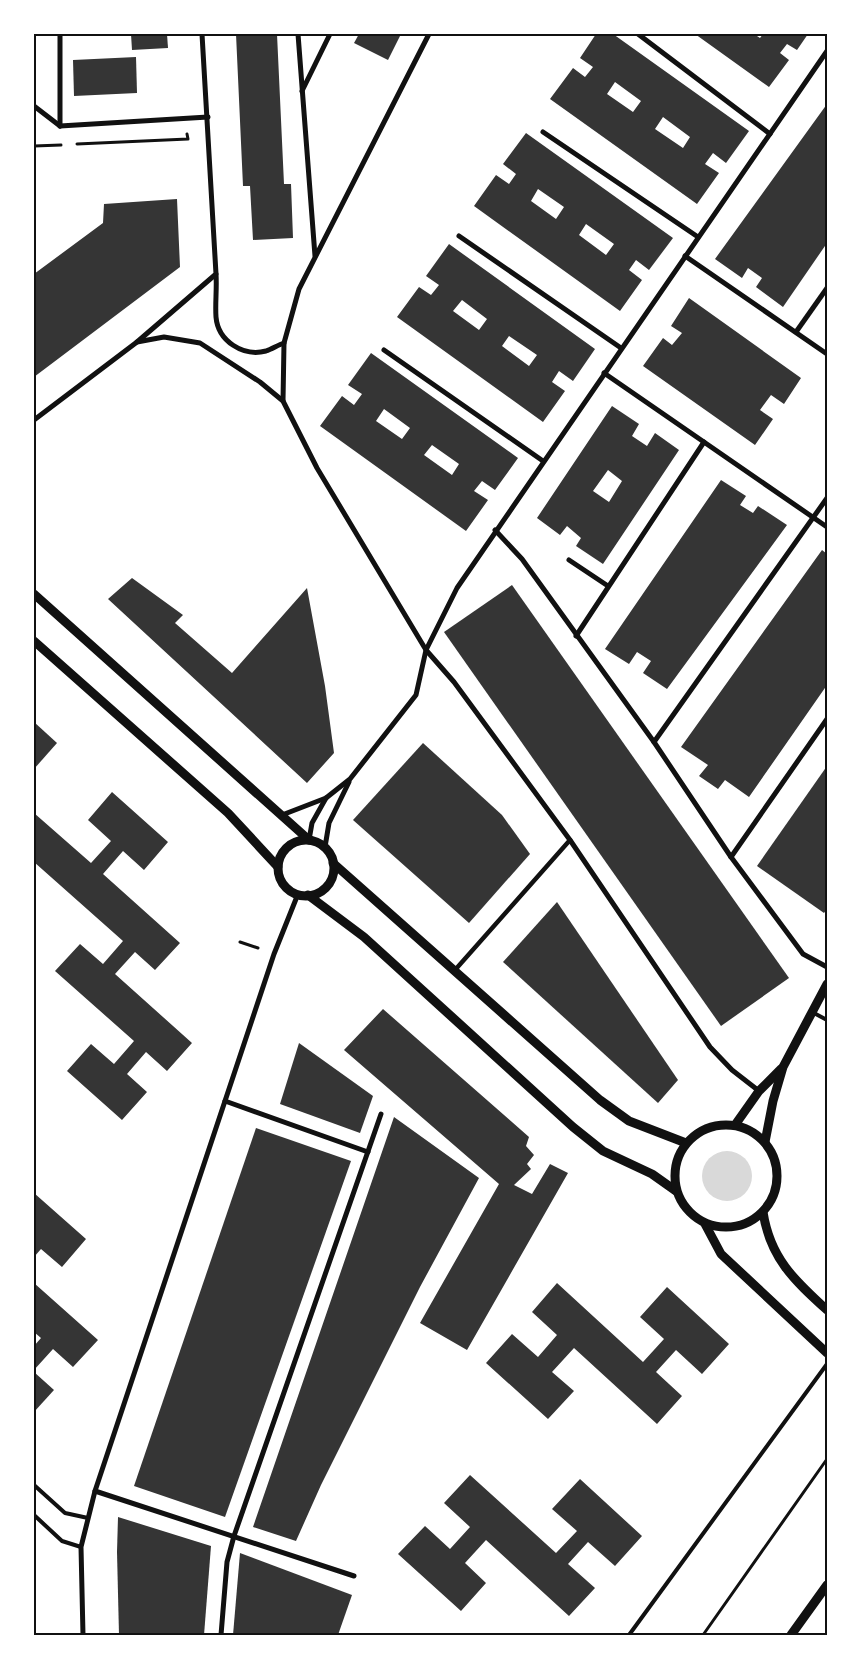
<svg xmlns="http://www.w3.org/2000/svg" width="861" height="1669" font-family="'Asap Condensed',sans-serif">
	<rect width="100%" height="100%" fill="#fff"/>
	<circle fill="#d9d9d9" cx="727" cy="1176" r="25"/>
	<g fill="#353535" fill-rule="evenodd">
		<path d="M131,34H167L168,48L132,50Z"/>
		<path d="M236,34H277L284,184H291L293,238L253,240L250,186H243Z"/>
		<path d="M359,34H401L388,60L354,43Z"/>
		<path d="M596,34H613L749,131L726,163L713,153L705,164L719,173L697,204L550,99L573,68L585,77L593,67L580,58ZM615,82L641,101L633,112L607,94ZM663,117L690,137L683,148L655,129Z"/>
		<path d="M695,34H754L760,38L763,34H808L797,50L787,44L780,53L789,60L769,87Z"/>
		<path d="M136,57L137,93L74,96L73,60Z"/>
		<path d="M827,104V243L783,307L756,287L762,278L748,268L742,278L715,259Z"/>
		<path d="M526,133L673,238L649,270L636,260L629,270L642,280L620,311L474,206L496,175L509,184L516,174L503,164ZM538,189L564,207L556,219L531,201ZM586,224L614,244L606,255L579,235Z"/>
		<path d="M177,199L180,267L34,377V274L103,223L104,204Z"/>
		<path d="M449,244L595,349L573,381L559,371L552,382L565,391L543,422L397,317L419,287L431,295L439,285L426,276ZM462,300L487,319L479,330L453,311ZM509,336L537,355L529,366L502,346Z"/>
		<path d="M689,298L801,378L784,404L771,395L760,410L773,419L755,445L643,366L663,338L672,345L682,333L671,326Z"/>
		<path d="M371,353L518,458L495,490L482,481L474,491L488,500L466,531L320,426L342,396L354,405L362,394L348,385ZM384,409L410,428L402,439L376,421ZM432,445L459,464L452,475L424,455Z"/>
		<path d="M612,406L639,424L632,436L647,446L655,433L679,450L603,564L576,546L581,538L567,526L560,535L537,518ZM608,470L622,481L609,502L593,491Z"/>
		<path d="M721,480L746,496L740,505L753,513L758,506L787,525L667,689L643,673L651,661L637,652L629,664L605,649Z"/>
		<path d="M822,550L827,554V685L749,797L725,780L718,789L699,776L708,765L681,747Z"/>
		<path d="M132,578L183,615L175,623L232,673L307,588L325,686L334,753L307,783L108,599Z"/>
		<path d="M512,585L789,978L721,1026L444,632Z"/>
		<path d="M34,722L57,743L34,769Z"/>
		<path d="M423,743L502,815L530,854L469,923L353,820Z"/>
		<path d="M827,766V909L824,913L757,866Z"/>
		<path d="M112,792L168,842L144,870L123,851L103,874L180,943L155,970L135,952L115,974L192,1043L167,1071L146,1052L127,1074L147,1092L122,1120L67,1071L91,1044L114,1064L134,1041L55,971L80,944L103,964L123,941L34,862V813L91,863L111,841L88,820Z"/>
		<path d="M557,902L678,1080L658,1103L503,962Z"/>
		<path d="M383,1009L529,1137L526,1146L534,1155L527,1164L531,1169L514,1185L532,1194L550,1164L568,1173L467,1350L420,1323L499,1184L344,1050Z"/>
		<path d="M299,1043L373,1096L360,1133L280,1104Z"/>
		<path d="M394,1117L479,1178L420,1287L321,1485L296,1541L253,1527Z"/>
		<path d="M256,1128L351,1161L225,1517L134,1486Z"/>
		<path d="M34,1193L86,1239L62,1267L41,1249L34,1257Z"/>
		<path d="M34,1283L98,1340L73,1367L53,1349L34,1370V1346L41,1338L34,1332Z"/>
		<path d="M557,1283L643,1362L664,1339L640,1317L667,1287L729,1344L702,1374L676,1350L656,1372L682,1396L657,1424L574,1348L552,1372L574,1391L548,1419L486,1363L512,1334L538,1357L557,1335L532,1312Z"/>
		<path d="M34,1372L54,1390L34,1412Z"/>
		<path d="M470,1475L556,1553L577,1531L552,1509L580,1479L642,1536L615,1566L588,1542L568,1564L595,1588L569,1616L486,1540L465,1563L486,1583L461,1611L398,1554L425,1526L450,1549L470,1527L444,1503Z"/>
		<path d="M118,1517L211,1546L204,1635H119L117,1552Z"/>
		<path d="M240,1553L352,1595L338,1635H233Z"/>
	</g>
	<g fill="none" stroke-linecap="round" stroke-linejoin="round">
		<g stroke="#111" stroke-width="3">
			<path d="M77,144L188,139L187,134"/>
			<path d="M34,146L61,145"/>
			<path d="M240,942L258,948"/>
			<path d="M703,1635L827,1459"/>
		</g>
		<g stroke="#111" stroke-width="4">
			<path d="M812,1012L827,1020"/>
			<path d="M34,1485L65,1513L88,1518"/>
			<path d="M34,1515L62,1541L81,1547"/>
			<path d="M629,1635L827,1364"/>
		</g>
		<path stroke="#111" stroke-width="4.5" d="M455,970L570,840"/>
		<g stroke="#111" stroke-width="5">
			<path d="M298,34L315,256"/>
			<path d="M638,34L770,134"/>
			<path d="M302,91L330,34"/>
			<path d="M34,106L60,126"/>
			<path d="M60,126L208,117"/>
			<path d="M60,126V34"/>
			<path d="M543,132L698,237"/>
			<path d="M459,236L621,348"/>
			<path d="M685,256L827,354"/>
			<path d="M216,274C217,289 215,303 216,317C218,341 243,357 266,351C272,349 278,345 284,343"/>
			<path d="M796,332L827,288"/>
			<path d="M137,342L164,337L200,343L260,382L283,401L317,468L426,650L454,682L570,840L710,1047L732,1070L759,1091"/>
			<path d="M384,350L543,461"/>
			<path d="M604,373L827,527"/>
			<path d="M283,401L284,343L299,289L429,34"/>
			<path d="M34,420L137,342L216,274L202,34"/>
			<path d="M495,530L522,559L654,742L731,857L803,954L827,967"/>
			<path d="M569,560L608,586"/>
			<path d="M576,636L704,442"/>
			<path d="M654,742L827,498"/>
			<path d="M282,815L326,798L350,779L416,695L426,650L457,588L827,51"/>
			<path d="M309,840L312,823L326,798"/>
			<path d="M325,847L329,823L349,782"/>
			<path d="M731,857L827,719"/>
			<path d="M225,1101L368,1152"/>
			<path d="M95,1491L354,1576"/>
			<path d="M83,1635L81,1547L95,1491L274,954L298,894"/>
			<path d="M221,1635L227,1562L234,1536L381,1114"/>
		</g>
		<g stroke="#111" stroke-width="9">
			<path d="M34,594L309,840"/>
			<path d="M34,641L228,813L278,867"/>
			<circle cx="306" cy="868" r="28"/>
			<path d="M333,863L600,1100L629,1121L686,1143"/>
			<path d="M308,895L364,937L573,1127L603,1151L652,1174L676,1191"/>
			<circle cx="726" cy="1176" r="51"/>
			<path d="M735,1125L759,1091L781,1069"/>
			<path d="M765,1142L773,1101L783,1067L827,984"/>
			<path d="M763,1212C770,1258 794,1280 827,1310"/>
			<path d="M705,1224L721,1254L827,1353"/>
			<path d="M791,1635L827,1585"/>
		</g>
	</g>
	<rect width="861" height="1669" fill="none" stroke="#ffffff" stroke-width="70"/>
	<rect x="35" y="35" width="791" height="1599" fill="none" stroke="#111" stroke-width="2"/>
</svg>
